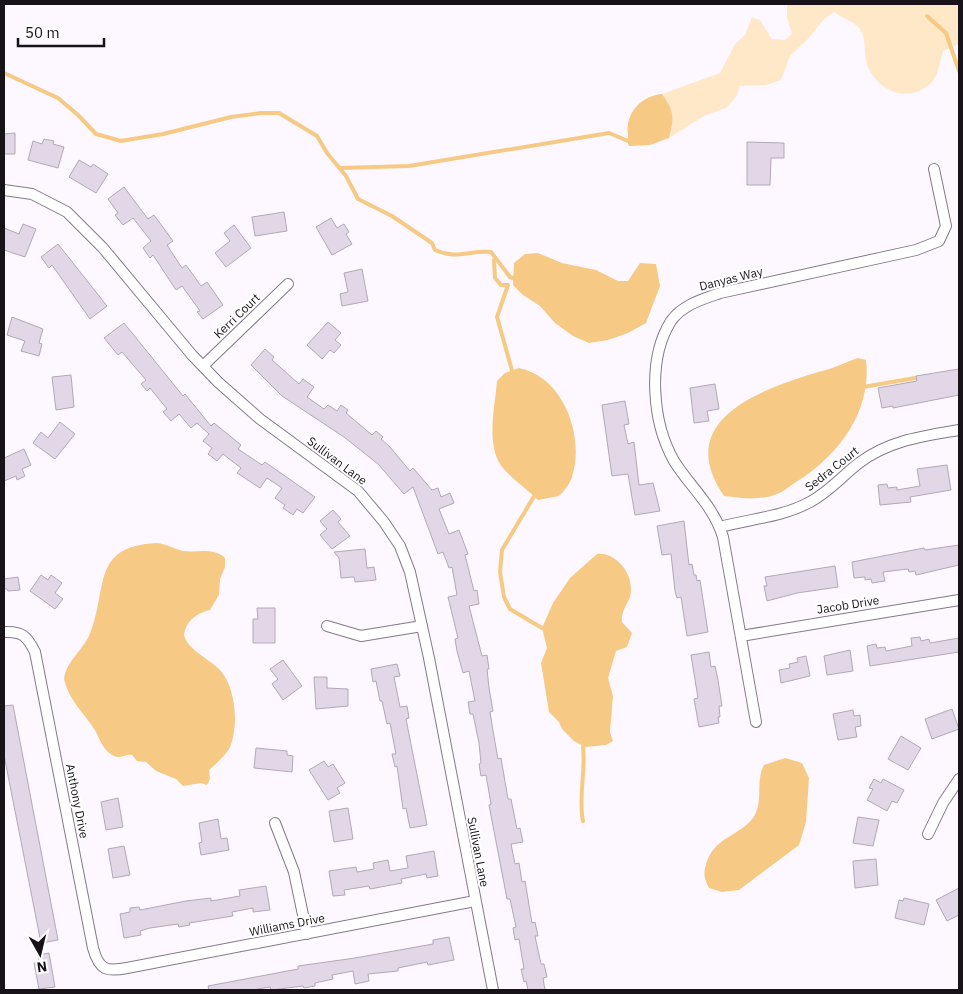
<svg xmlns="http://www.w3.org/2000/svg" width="963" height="994" font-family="'IBM Plex Sans',sans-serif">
	<rect width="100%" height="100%" fill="#fdf8ff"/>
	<path fill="#fee8c8" d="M787,4H959V44L943,51C940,61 938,77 931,83C909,104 879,92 868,67C863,54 867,41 860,29C856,23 841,17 834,12L824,19L807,40L790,56L781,80L766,85L740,86L736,97L726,108L704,116L669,138C675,117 674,111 662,94L720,73L735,44L745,35L752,17L760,20L772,39L785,40L792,34L787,17Z"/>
	<g fill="#f6ca85">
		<path d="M662,94C674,111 675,117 669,138L650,145L629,146C627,143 628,140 628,135C625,114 640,96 662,94Z"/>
		<path d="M538,253L562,263L596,270L618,281H628L640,263L656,264L660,286L646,323L628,333L608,340L589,343L573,336L555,323L540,306L523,295L513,285L514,263L525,254Z"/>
		<path d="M858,358L866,360C872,412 838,456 796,482C790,486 783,492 777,494C761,501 740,498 724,496C671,419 764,388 822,371C835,368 846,362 858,358Z"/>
		<path d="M519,368C564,377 585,437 572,477C570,484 564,491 559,496L538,500C527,489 513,480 503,468C485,447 495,407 497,381L505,373Z"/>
		<path d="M157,543C167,544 174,549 183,551C198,553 213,547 225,558V567L220,579L219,595L210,610C198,613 186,620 184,635C187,649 209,659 219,669C236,686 239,726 230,747C226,755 216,764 209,770L210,779L207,785L201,783L183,786L176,779L156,771L146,762L137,761L132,755C126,754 121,759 114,756C103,750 101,742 96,732C85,713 70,703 64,679C65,664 82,650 89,636C109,590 89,546 157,543Z"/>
		<path d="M597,554C615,552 632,572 631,590C631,603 621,607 622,622L632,633L627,647L616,651L608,678L613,696L610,732L613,741L606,745L585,747L574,741L562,729L559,722L549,712L541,663L547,648L542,628L553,603L570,578Z"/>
		<path d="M785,758L802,763L809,778L806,822L799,845L739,890L722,892L709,888C703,877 703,871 708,859C717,837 740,835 753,818C764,803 755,781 764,765Z"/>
	</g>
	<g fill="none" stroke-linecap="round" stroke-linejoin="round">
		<g stroke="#f6ca85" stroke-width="4">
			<path d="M927,16L946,33L959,71"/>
			<path d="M4,73L58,98L78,115L96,134L121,141L163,134L231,117L261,113H279L317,136L327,153L346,176L358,199L392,216L432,243L435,250C457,260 469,250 491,252L510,277L516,279"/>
			<path d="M340,168L409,166L609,133L628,141"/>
			<path d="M494,260L495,278L501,285H508L497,317L513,374"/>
			<path d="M863,387L921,377"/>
			<path d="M536,493L502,550L500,572L504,597L510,609L542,628"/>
			<path d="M583,821C578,797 586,771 583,747"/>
		</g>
	</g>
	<g fill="#e2d7e7" stroke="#b2a8b7">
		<path d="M15,133V154H4V134Z"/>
		<path d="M44,139L54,141L53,144L64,147L58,168L28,160L33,141L42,144Z"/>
		<path d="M747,142L784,143V158H771L770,185H747Z"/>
		<path d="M79,160L91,167L93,164L108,174L96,193L69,177Z"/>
		<path d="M124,187L148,219L154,215L173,241L167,245L182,268L186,265L201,286L207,282L223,305L203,319L197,312L200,311L182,286L176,290L153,255L150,258L143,248L151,241L133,218L123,225L115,215L118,213L108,199Z"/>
		<path d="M284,212L287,231L255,236L252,217Z"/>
		<path d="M331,218L337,228L344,224L349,232L346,234L352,244L332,255L316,227Z"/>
		<path d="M23,224L36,229L25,257L4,250V228L19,234Z"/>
		<path d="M234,225L251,248L226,267L215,253L230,241L224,233Z"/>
		<path d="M58,244L107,306L90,319L52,265L49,268L41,257Z"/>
		<path d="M362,269L368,301L342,306L340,294L348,292L344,273Z"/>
		<path d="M12,317L43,329L39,343L42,344L39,356L21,351L25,341L7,335Z"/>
		<path d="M328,322L341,333L335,340L341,345L334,353L330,350L322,359L307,345Z"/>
		<path d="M124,323L183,396L185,394L211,426L214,423L241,445L238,449L262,465L265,462L315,497L303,513L297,509L293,515L283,508L285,505L275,498L282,488L267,478L260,488L237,473L241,468L223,454L217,461L208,454L212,448L203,441L209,434L197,423L191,428L179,414L171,421L163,412L167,409L150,388L147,391L141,384L146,380L122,352L118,355L104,338Z"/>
		<path d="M265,349L274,357L272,360L299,384L303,379L314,387L307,397L324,409L328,405L337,411L341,405L348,410L346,413L372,435L376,431L383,437L381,439L390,447L410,471L413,468L432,490L438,488L441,497L450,493L454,503L439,509L449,534L459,530L468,554L465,555L474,591L477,590L479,604L469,606L482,656L487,655L489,669H487L489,688L493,711L490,712L493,731L498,759L501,758L508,799H511L517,829L520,828L523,842L511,844L515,864L519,863L522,882L525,881L532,923L535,922L538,936H535L541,964H544L547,977L543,978L545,990H528L526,981L524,982L521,969H524L519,939L515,940L513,928L516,927L510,899H507L489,805L491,804L486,775L481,776L479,764L481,763L479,743L473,714H470L468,702L475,701L469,671L463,673L457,651L455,639L458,638L448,597L457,595L452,567L449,568L443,552L438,554L413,487L404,494L378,464L344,437L282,396L251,365Z"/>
		<path d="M959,369V395L893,408V406L882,408L878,388L917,381L916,376Z"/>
		<path d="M71,375L74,407L56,410L52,377Z"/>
		<path d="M715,384L719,409L707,411L709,421L694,423L690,388Z"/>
		<path d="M625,401L629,424L624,425L628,444L634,442L639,485L653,483L660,511L635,515L628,474L612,476L602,405Z"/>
		<path d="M60,422L75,434L55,459L33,443L41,432L48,438Z"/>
		<path d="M24,449L31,465L22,469L25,476L17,480L16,476L4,481V458Z"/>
		<path d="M947,465L951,490L910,497L911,502L880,505L878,485L887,484L888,488L897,487V490L920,486L917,469Z"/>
		<path d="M333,510L341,519L338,522L350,536L332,549L320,535L327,529L320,521Z"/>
		<path d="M684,521L689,565L692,564L694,575H696L697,581L700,580L708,632L687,636L681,597L677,598L675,591L671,554L662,555L657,526Z"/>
		<path d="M959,545V565L916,575L915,571L909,572L908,569L883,572L885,581L872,583L871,579L865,580V577L854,578L852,562L924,548L925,550Z"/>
		<path d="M365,549L367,568L374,567L376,580L355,582L354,577L341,578L339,558L334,552Z"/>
		<path d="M835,566L838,587L797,593L767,601L764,586H767L765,577Z"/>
		<path d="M41,575L48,580L51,575L62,583L55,593L63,599L55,609L30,591Z"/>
		<path d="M18,577L20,590L8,591L7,589H4V579Z"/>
		<path d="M257,608H275V643H253V619H258Z"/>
		<path d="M920,637L921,641L929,639L930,643L959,638V652L870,666L867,646L876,644L877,648L885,647L886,651L912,646L911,638Z"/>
		<path d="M850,650L853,671L827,675L824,656Z"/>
		<path d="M709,652L711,667L715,666L718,680L722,706H719L720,717H718L719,723L699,727L694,699L698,698L691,655Z"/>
		<path d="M806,656L810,676L781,683L779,670L790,668L789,664L798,662L797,658Z"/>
		<path d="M283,660L302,686L283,700L272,684L278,679L270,669Z"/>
		<path d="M397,664L400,676L394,677L400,707L407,706L409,718L406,719L427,825L410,828L406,808L403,809L397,766L395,767L392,754H396L390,723L387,724L382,701H380L376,681L373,682L371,669Z"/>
		<path d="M314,677H327V688L348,689V706L316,709Z"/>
		<path d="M13,705L58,940L41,943L4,755V706Z"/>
		<path d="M952,709L959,729L932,739L925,719Z"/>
		<path d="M853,710L854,716L860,715L861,726L855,727L857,737L838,740L833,714Z"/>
		<path d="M901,736L921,748L908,770L888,759Z"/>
		<path d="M256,748L287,751V755L293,756L292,772L254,768Z"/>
		<path d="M324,761L328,767L333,764L345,783L337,788L340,793L328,800L309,770Z"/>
		<path d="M874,779L881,783L883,779L904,790L897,803L892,801L887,811L867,800L873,789L869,788Z"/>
		<path d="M118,798L123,827L106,830L101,802Z"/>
		<path d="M348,808L353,839L334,842L329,811Z"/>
		<path d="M858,817L879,820L873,846L853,843Z"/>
		<path d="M218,819L221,839L227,838L229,850L201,855L199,843L202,842L199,823Z"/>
		<path d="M124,846L130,875L113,878L108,849Z"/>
		<path d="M434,851L438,876L427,878L426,874L401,879L402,883L370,889L369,886L344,890L345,895L333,896L329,871L356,867L357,872L374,869L373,863L388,860L390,871L408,868L406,856Z"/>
		<path d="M876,859L878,885L855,888L853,861Z"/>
		<path d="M266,886L270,910L253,912V908L232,912L233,916L189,923L190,925L179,927L178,924L150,928L140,931L141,935L124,938L120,914L130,912V908L139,907L140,910L186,901L211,898V901L240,896L239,890Z"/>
		<path d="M959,888V915L947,921L936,900Z"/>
		<path d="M904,898L929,904L924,925L895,918L899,900L903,901Z"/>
		<path d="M449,937L454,960L428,965L427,962L398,968V971L368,974L369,981L355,984L353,971L332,975L333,979L315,983V986L304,988L303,986L271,990L270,987L252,990H209L208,986L298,969V966L355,958L433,944V940Z"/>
		<path d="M49,953L55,987L39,989L34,963L39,962L38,955Z"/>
	</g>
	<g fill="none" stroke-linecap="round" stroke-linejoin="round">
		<defs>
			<g id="minor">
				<path d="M4,190L32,194L67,212L103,248L192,355L218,382L260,419L358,491L384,522L400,546L410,572L429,658L493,990"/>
				<path d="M203,366L288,284"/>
				<path d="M720,527C749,519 782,517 808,503C828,493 842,476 859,463C889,440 924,436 959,430"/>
				<path d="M327,626L361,636L422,626"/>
				<path d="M4,632C22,631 27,636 35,652L93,948C99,970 106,972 127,968L475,901"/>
				<path d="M741,636L959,600"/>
				<path d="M756,722L723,537C713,505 691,488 674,461C652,422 647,359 671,321C682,305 703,299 720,293L916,250L939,241L946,226L934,169"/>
				<path d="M275,823L294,872L307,934"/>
				<path d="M928,834L943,803L959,779"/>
			</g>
		</defs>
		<use href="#minor" stroke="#837a88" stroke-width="12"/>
		<use href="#minor" stroke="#fff" stroke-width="10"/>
	</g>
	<g text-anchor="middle" stroke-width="4" stroke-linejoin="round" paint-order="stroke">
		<g font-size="12" fill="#171319" stroke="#fff">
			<text transform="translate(731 279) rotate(-14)" y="4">Danyas Way</text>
			<text transform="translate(237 316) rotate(-44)" y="4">Kerri Court</text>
			<text transform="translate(337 461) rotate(37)" y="4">Sullivan Lane</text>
			<text transform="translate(832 469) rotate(-38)" y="4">Sedra Court</text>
			<text transform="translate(848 605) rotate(-9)" y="4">Jacob Drive</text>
			<text transform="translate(77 801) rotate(79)" y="4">Anthony Drive</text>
			<text transform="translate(478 852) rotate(79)" y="4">Sullivan Lane</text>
			<text transform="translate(287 925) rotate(-11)" y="4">Williams Drive</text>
		</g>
	</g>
	<rect width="963" height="994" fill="none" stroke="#171319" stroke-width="10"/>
	<g transform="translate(40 954) rotate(172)" stroke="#ffffff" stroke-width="4" paint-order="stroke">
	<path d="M0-4L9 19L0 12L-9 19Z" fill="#171319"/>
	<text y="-8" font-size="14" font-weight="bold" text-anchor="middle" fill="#171319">N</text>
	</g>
	<path d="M18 38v8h86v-8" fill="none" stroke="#171319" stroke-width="2.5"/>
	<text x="25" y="38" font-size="15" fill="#171319" stroke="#ffffff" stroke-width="4" paint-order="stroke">50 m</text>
</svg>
